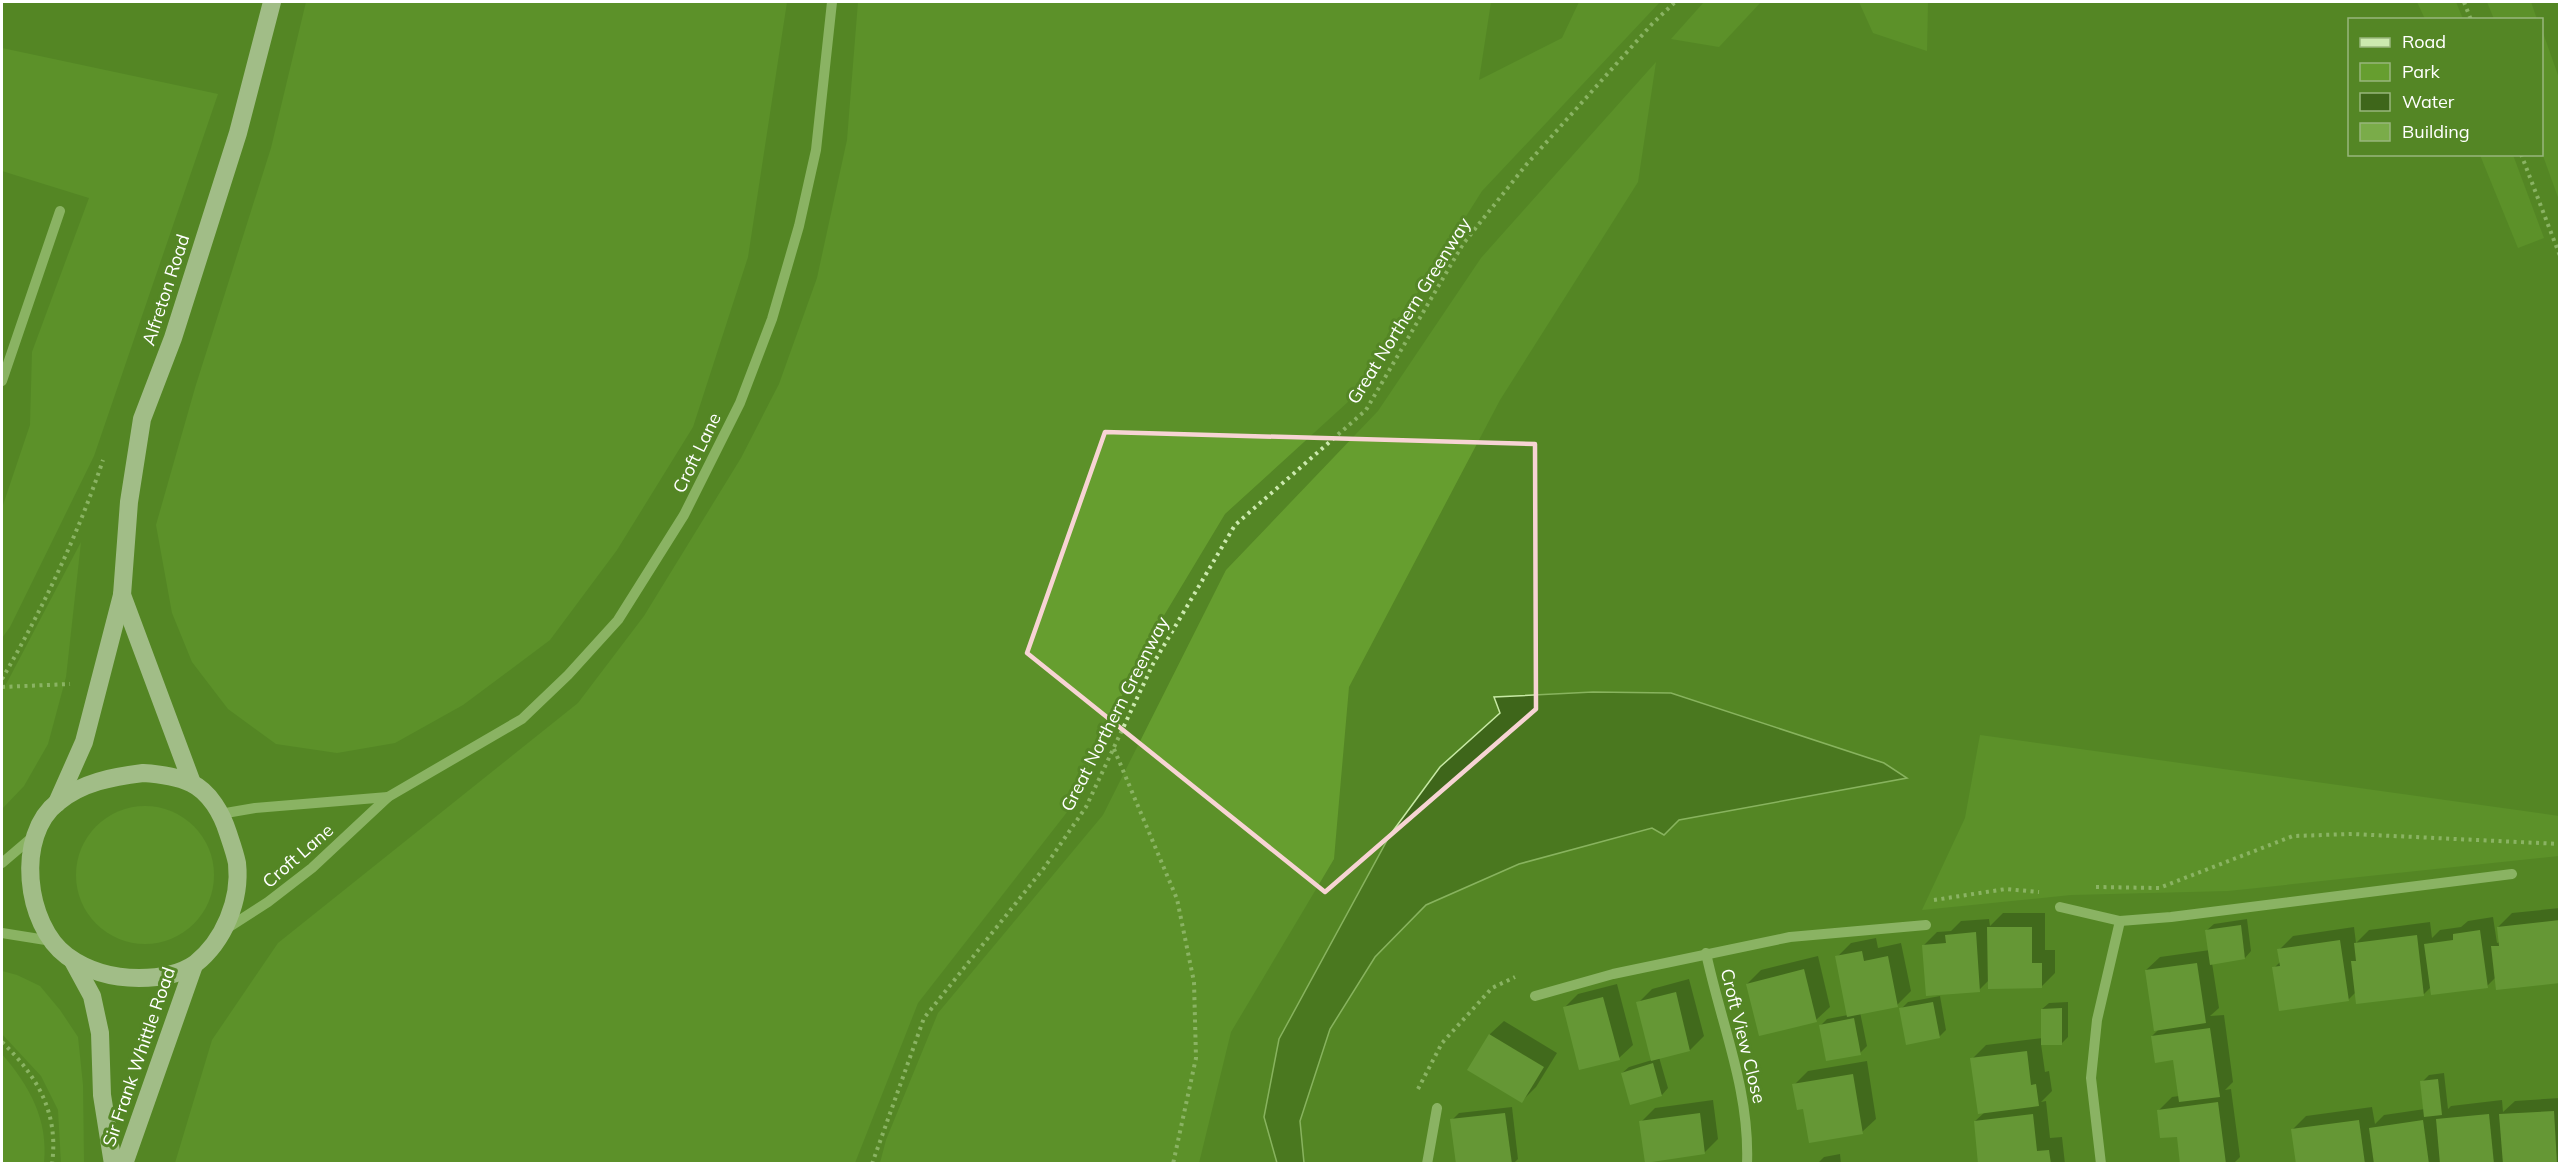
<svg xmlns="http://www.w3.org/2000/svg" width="2561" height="1165" font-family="Mulish,sans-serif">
	<rect width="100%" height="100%" fill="#548625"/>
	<g fill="#669e2f">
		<path d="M306,2H787L748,257L693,427L617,550L550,640L463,705L395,743L337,753L276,744L228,709L192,662L172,613L156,525L195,388L271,148Z"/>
		<path d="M858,2H1491L1479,80L1562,38L1579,2H1660L1482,191L1349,401L1225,514L1142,652L1071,807L918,1003L855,1163H175L212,1040L278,943L578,703L644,616L741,458L779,384L817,278L847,140Z"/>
		<path d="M1704,2H1761L1719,47L1671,39Z"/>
		<path d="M1859,2H1928L1927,51L1873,33Z"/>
		<path d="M2417,2H2456L2463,19H2425Z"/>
		<path d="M2487,2H2531L2537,19H2494Z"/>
		<path d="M2542,30L2559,78V200L2542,153Z"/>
		<path d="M2,48L218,94L94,456L10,627L2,638V508L30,425L32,352L89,198L2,171Z"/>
		<path d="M1656,62L1638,182L1500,400L1349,687L1334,859L1231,1032L1199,1163H880L886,1140L938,1013L1103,815L1226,570L1378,411L1481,258Z"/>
		<path d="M2480,155H2513L2544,238L2518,248Z"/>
		<path d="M81,542L66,677L48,744L24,786L2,809V692Z"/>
		<path d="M1980,735L2559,816V856L2228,891L2071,895L1922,910L1965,818Z"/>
		<circle cx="145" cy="875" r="69"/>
		<path d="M2,971L17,975L40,986L60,1010L78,1037L83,1085L84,1163H61L58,1110L41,1076L2,1034Z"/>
		<path d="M2,1054C30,1087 48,1119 44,1163H2Z"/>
	</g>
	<path fill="#3e661a" stroke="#c7e9a4" stroke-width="1.5" d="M1593,692L1671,693L1884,763L1907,778L1679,820L1664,835L1652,828L1519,864L1426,905L1375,957L1330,1029L1300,1121L1304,1163H1277L1264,1117L1279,1039L1390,835L1440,767L1500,713L1494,697Z"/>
	<g fill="#0007">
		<path d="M2560,908V981L2496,977L2487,986H2432L2424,994L2356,992L2348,1000L2274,968L2281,961L2279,950L2293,936L2354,927L2356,943L2369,930L2430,922L2432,938L2440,930L2461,927L2468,921L2493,917L2497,943L2500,942L2498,927L2512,913Z"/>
		<path d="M2003,913H2045V950H2055V973L2041,987L1989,980L1979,990L1923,946L1937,932L1951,931L1961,921L1989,919L1990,926Z"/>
		<path d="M2247,919L2251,951L2245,958L2212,963L2219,1008L2210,1016L2224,1015L2233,1082L2225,1090L2231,1089L2240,1157L2233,1164H2182L2178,1135L2158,1111L2172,1097L2179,1096L2174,1059L2152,1036L2160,1028L2146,970L2160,957L2210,950L2207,930L2214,924Z"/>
		<path d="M1876,938L1878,948L1901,943L1911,991L1897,1005L1860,1012L1867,1046L1860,1053L1820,1026L1827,1019L1848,1015L1837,957L1851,943Z"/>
		<path d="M1818,956L1830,1007L1816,1020L1747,984L1761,970Z"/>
		<path d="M1689,979L1704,1036L1690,1050L1659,1057L1668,1088L1662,1095L1622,1073L1629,1067L1652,1060L1638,1003L1652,989Z"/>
		<path d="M1617,984L1633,1045L1619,1058L1564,1008L1578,994Z"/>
		<path d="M1940,996L1946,1030L1939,1037L1901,1009L1908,1002Z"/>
		<path d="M2068,1002V1037L2062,1043L2041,1044L2045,1072L2049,1071L2052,1091L2041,1102L2046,1101L2050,1138L2062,1137L2065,1164H1980L1975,1121L1985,1112L1972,1059L1986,1045L2043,1038L2042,1009L2049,1003Z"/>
		<path d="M1504,1021L1557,1053L1536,1087L1522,1101L1469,1069L1490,1034Z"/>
		<path d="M1867,1061L1876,1119L1862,1132L1805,1107L1794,1085L1808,1071Z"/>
		<path d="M2444,1073L2448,1109L2451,1106L2502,1100L2503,1112L2515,1101L2560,1098V1164L2504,1161L2501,1164H2297L2292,1130L2306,1116L2372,1107L2375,1124L2384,1115L2425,1109L2422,1082L2429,1075Z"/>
		<path d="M1713,1100L1718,1139L1704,1153L1641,1122L1655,1108Z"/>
		<path d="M1512,1107L1518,1159L1513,1164H1457L1452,1120L1459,1113Z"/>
		<path d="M1840,1154L1841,1164H1817L1824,1157Z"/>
	</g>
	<g fill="#7aac49">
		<path d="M2560,920V983L2496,990L2491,946H2499L2497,927Z"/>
		<path d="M2241,925L2245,959L2210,965L2205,930Z"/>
		<path d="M1987,927H2032V963H2042V988L1988,989Z"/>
		<path d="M2480,930L2488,988L2431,995L2424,944L2453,940V934Z"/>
		<path d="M1976,932L1980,992L1926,996L1922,945L1946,943L1945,935Z"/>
		<path d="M2417,935L2424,996L2356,1004L2351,961H2356L2354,943Z"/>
		<path d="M2340,940L2349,1001L2279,1011L2272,967L2280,966L2277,949Z"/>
		<path d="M1862,951L1864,961L1888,956L1898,1007L1847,1017L1835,956Z"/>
		<path d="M2197,963L2206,1023L2154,1031L2145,970Z"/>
		<path d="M1804,969L1817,1022L1759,1036L1746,984Z"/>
		<path d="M1676,992L1690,1051L1651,1061L1636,1002Z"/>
		<path d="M1603,997L1620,1060L1579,1070L1563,1007Z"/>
		<path d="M1933,1002L1940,1038L1906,1045L1899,1008Z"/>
		<path d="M2062,1008V1045H2041V1009Z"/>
		<path d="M1854,1018L1861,1055L1826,1061L1819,1025Z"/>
		<path d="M2210,1028L2220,1097L2179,1102L2173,1060L2155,1063L2151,1036Z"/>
		<path d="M1489,1034L1544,1067L1522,1103L1467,1070Z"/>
		<path d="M2027,1051L2031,1085L2036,1084L2039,1106L1978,1114L1970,1058Z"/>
		<path d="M1653,1063L1662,1096L1630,1105L1621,1073Z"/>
		<path d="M1853,1074L1863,1134L1809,1143L1803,1109L1797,1110L1792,1084Z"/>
		<path d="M2438,1079L2442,1115L2424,1117L2420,1081Z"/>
		<path d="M2218,1102L2226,1164H2180L2177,1137L2160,1138L2157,1110Z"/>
		<path d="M2554,1111L2557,1164H2503L2499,1114Z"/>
		<path d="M1505,1113L1512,1164H1456L1450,1119Z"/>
		<path d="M1700,1113L1705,1154L1645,1163L1639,1121Z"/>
		<path d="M2033,1114L2037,1151L2049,1150L2051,1164H1978L1974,1121Z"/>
		<path d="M2489,1114L2494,1164H2440L2436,1119Z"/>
		<path d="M2359,1120L2365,1164H2296L2291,1129Z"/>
		<path d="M2423,1120L2429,1164H2374L2369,1128Z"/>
	</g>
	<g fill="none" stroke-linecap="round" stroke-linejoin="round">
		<g stroke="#cce9af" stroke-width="4" stroke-dasharray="3 4.5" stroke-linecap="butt">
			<path d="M2464,2L2471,20"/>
			<path d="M2521,154L2560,256"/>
			<path d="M2,679C42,610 78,535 103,460"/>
			<path d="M2,687L70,684"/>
			<path d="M1114,749L1177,899L1194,982L1196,1058L1173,1164"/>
			<path d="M2096,887L2159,888L2293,836L2352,834L2560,844"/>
			<path d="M1934,900L2006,889L2039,892"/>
			<path d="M2,1042C37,1076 59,1112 52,1164"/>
			<path d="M1418,1089L1442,1043L1492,988L1515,977"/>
			<path d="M872,1164L924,1018L1044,868L1086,807L1153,664L1235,525L1366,410L1463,244L1526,165L1652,24L1675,2"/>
		</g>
		<g stroke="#cce9af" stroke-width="10">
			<path d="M2,381L60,211"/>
			<path d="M220,814L255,808L388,797"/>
			<path d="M2,863L36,834"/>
			<path d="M2060,907L2120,921L2171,917L2512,874"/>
			<path d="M226,929L268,902L312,868L388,797L522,719L568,675L618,620L684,515L740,403L772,319L799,226L816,150L832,2"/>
			<path d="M2,933L52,941"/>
			<path d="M1706,953C1721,1024 1750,1090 1747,1164"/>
			<path d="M1535,996L1613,974L1790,937L1926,925"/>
			<path d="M1427,1164L1437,1108"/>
			<path d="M2101,1164L2091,1078L2097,1020L2120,921"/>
		</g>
		<g stroke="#fff" stroke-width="18">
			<path d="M122,595L192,783"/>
			<path d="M143,773C159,774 176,776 191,783C210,792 222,814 228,833C231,842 235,853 237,863C241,900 224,941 195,964C179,975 157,978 139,978C112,978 89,972 67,956C25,925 15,835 58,802C83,782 112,777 143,773Z"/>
			<path d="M57,803L84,742L122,595L129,502L142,419L173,338L238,133L272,2"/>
			<path d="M73,961L92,996L100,1033L102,1095L113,1164"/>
			<path d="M124,1164L194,965"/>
		</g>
	</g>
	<path d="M0 0H2561V1165H0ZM1105,432L1535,444L1536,709L1325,892L1027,653Z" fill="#548625" fill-opacity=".55" fill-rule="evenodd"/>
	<path fill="none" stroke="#f7d4d4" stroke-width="4.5" stroke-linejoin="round" d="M1105,432L1535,444L1536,709L1325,892L1027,653Z"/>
	<g text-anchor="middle" stroke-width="6" stroke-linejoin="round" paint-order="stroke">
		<g font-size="18" fill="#fff" stroke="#548625">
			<text transform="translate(166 290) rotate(-72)" y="6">Alfreton Road</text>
			<text transform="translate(1409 311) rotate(-58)" y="6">Great Northern Greenway</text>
			<text transform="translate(697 453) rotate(-64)" y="6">Croft Lane</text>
			<text transform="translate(1115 714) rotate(-63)" y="6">Great Northern Greenway</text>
			<text transform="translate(298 856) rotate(-41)" y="6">Croft Lane</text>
			<text transform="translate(1743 1036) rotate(76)" y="6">Croft View Close</text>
			<text transform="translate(139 1057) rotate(-71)" y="6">Sir Frank Whittle Road</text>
		</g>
	</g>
	<rect width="2561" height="1165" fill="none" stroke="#ffffff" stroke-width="6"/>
	<rect x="2348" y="18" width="195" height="138" fill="#548625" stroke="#98b67c" stroke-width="1.5"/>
	<rect x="2360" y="38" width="30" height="9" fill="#cce9af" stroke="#98b67c" stroke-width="1.5"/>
	<text x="2402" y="48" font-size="18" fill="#ffffff">Road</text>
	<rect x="2360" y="63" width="30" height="18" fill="#669e2f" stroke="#98b67c" stroke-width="1.5"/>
	<text x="2402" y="78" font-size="18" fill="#ffffff">Park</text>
	<rect x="2360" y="93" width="30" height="18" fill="#3e661a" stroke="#98b67c" stroke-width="1.5"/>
	<text x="2402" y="108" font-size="18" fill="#ffffff">Water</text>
	<rect x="2360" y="123" width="30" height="18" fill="#7aac49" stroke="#98b67c" stroke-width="1.5"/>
	<text x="2402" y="138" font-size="18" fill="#ffffff">Building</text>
</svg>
